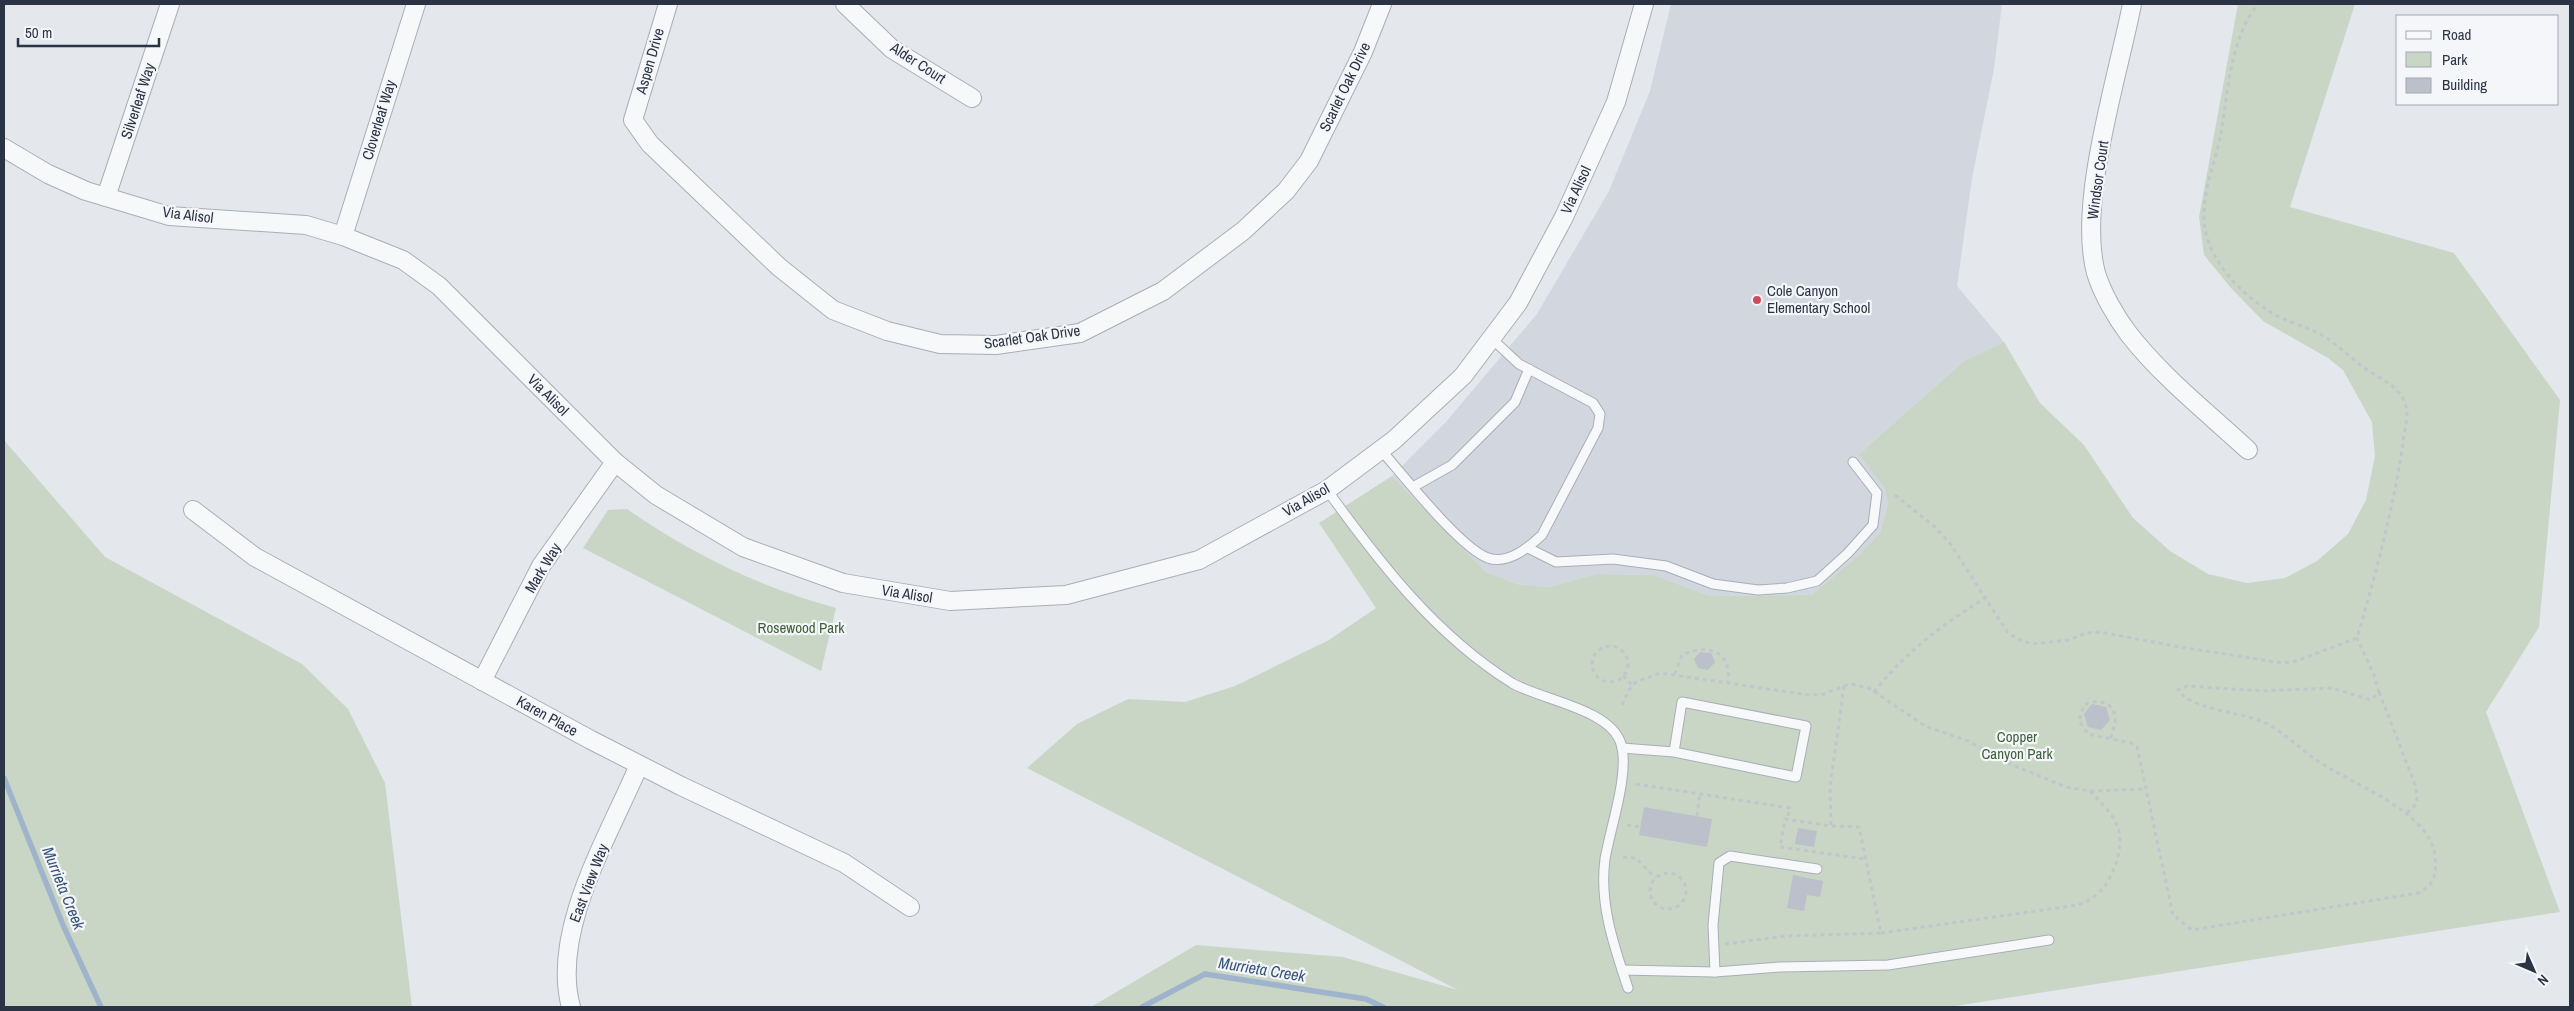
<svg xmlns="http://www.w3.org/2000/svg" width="2574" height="1011" font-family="'Archivo Narrow',sans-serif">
	<rect width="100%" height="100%" fill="#e4e7ec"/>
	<path fill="#d2d6de" d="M1671,4H2002L1994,69L1972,178L1957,286L2004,342L1964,361L1860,453L1884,487L1888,503L1880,533L1858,556L1811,595L1710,596L1654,575L1597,574L1549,587L1522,585L1486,572L1392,476L1445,423L1537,314L1609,191L1650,91Z"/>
	<g fill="#c9d6c5">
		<path d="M2238,4H2355L2290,207L2454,253L2560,400L2539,627L2486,712L2560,912L1949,1007H1091L1196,945L1343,957L1458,990L1027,768L1077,724L1128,699L1185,702L1235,686L1329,640L1376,608L1319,523L1392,476L1486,572L1521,585L1549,587L1597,574L1654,575L1710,596L1811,595L1858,556L1880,533L1888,503L1884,487L1859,454L1964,361L2004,342L2040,403L2084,445L2133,518L2170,551L2208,574L2247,583L2285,578L2317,561L2348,534L2366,500L2375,456L2372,422L2343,370L2328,358L2263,321L2231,288L2204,255L2199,217Z"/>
		<path d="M4,440L105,557L302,664L348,709L385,783L412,1007H4Z"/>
		<path d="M627,509C692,554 759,587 836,608L821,671L583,548L608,510Z"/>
	</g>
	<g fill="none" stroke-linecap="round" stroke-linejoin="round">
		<g stroke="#9fb4cc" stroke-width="5.5">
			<path d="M4,778L63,925L101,1007"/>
			<path d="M1142,1007L1205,974L1366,999L1383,1007"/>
		</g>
	</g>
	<g fill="#bbc0ca">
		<path d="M1700,652L1711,653L1715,662L1708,670L1698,668L1694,659Z"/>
		<path d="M2092,704L2106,707L2110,720L2101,730L2088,727L2084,714Z"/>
		<path d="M1644,807L1712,819L1707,847L1639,835Z"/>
		<path d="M1798,828L1817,831L1814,847L1795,844Z"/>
		<path d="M1793,875L1823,881L1820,897L1807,895L1804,911L1787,908Z"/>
	</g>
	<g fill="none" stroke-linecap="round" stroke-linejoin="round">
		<defs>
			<g id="lane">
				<path d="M1381,450C1403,475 1460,548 1488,558C1508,565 1529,547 1542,535L1598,428L1600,414L1593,403L1519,364L1491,338"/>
				<path d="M1413,487L1452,465L1515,402L1529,369"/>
				<path d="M1327,490C1379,562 1435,635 1512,683C1541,700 1611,709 1621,744C1630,772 1610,829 1605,859C1599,904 1614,946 1628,988"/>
				<path d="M1528,548L1556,562L1613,559L1666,566L1713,584L1758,590L1787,588L1817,581L1848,553L1873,525L1877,493L1853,462"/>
				<path d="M1622,748L1674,752L1796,777L1806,726L1682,702L1674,752"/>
				<path d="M1622,970L1715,972L1780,967L1888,965L2049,940"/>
				<path d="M1715,972L1713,925L1719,863L1730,856L1817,869"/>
			</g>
			<g id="street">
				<path d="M668,4L633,120L650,144L779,267L833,310L887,331L940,344L996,345L1080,333L1163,291L1243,231L1286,191L1309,161L1363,52L1382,4"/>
				<path d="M845,4L892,49L972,98"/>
				<path d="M2132,4C2118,77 2077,203 2096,273C2102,293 2116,317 2128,333C2162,377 2208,413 2248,450"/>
				<path d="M4,148L48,174L86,191L169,216L306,225L343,236L403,260L439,286L615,462L656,495L743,547L843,583L950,601L1066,595L1199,560L1327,490L1394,440L1463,376L1518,303L1564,217L1616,102L1644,4"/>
				<path d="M106,197L170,4"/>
				<path d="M343,236L416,4"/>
				<path d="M193,510L255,557L591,740L681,786L844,863L910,907"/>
				<path d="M482,681L541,566L615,462"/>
				<path d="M571,1007C550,931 610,834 639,765"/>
			</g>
		</defs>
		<use href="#lane" stroke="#a9aeb7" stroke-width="11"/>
		<use href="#street" stroke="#a9aeb7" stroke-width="20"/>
		<g stroke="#c2c5cb" stroke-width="3" stroke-dasharray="4 4" stroke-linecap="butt">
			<path d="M1895,495L1935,527L1949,542L2008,633L2020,640L2032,644L2069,640L2086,633L2100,632L2174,646L2282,663L2296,661L2357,638C2376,573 2393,510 2403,443C2404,433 2409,416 2406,406C2400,386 2382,380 2366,369C2350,358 2337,343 2320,334C2305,326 2287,322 2272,313C2238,292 2201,254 2204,211C2205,185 2216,159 2221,134C2228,92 2230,38 2258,4"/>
			<circle cx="1610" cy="664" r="18"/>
			<path d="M1675,674L1682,655C1707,643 1732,651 1728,682"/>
			<path d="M1623,676L1633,686"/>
			<path d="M1844,686L1851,684L1869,688L1925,726L1968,741L2008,763L2066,787L2090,791L2145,789"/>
			<path d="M1874,692C1907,651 1940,626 1984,599"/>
			<path d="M2379,692L2416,787L2417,803L2406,814"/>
			<path d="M1622,705L1629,690L1636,682L1660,673L1809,695L1824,694L1844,686L1830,787L1831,826"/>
			<path d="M2111,738C2112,733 2114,727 2115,722C2117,703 2098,697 2084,705L2079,721L2088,734L2131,743L2137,747L2173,915L2192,930L2418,893C2435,885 2437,873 2435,856C2430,811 2351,784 2318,761C2298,748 2281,728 2258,720C2237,712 2191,709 2178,690L2187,686L2262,691L2332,688L2371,700L2379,692L2374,675L2357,638"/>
			<path d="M1636,784L1790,808L1787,819"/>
			<path d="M1697,816L1700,794"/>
			<path d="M1627,825L1640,827"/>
			<path d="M1623,857L1636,858L1655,878"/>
			<circle cx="1668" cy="891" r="18"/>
			<path d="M1881,933L2078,905C2082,903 2088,901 2092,898C2111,887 2125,849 2118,828C2113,813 2100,802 2090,791"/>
			<path d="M1725,944L1785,936L1881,933L1859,827L1831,826L1785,819L1780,847L1865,859"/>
		</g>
		<use href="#lane" stroke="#f7f8fa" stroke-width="9"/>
		<use href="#street" stroke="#f7f8fa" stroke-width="18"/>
	</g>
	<circle fill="#d1495b" stroke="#f4f6f9" stroke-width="2" cx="1757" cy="300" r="5"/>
	<g text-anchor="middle" stroke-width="4.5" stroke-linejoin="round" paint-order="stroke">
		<g font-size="15" fill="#2b3445" stroke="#f4f6f9">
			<text transform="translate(650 61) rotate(-74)" y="5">Aspen Drive</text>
			<text transform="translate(918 63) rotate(33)" y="5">Alder Court</text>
			<text transform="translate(1345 87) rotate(-64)" y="5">Scarlet Oak Drive</text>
			<text transform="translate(138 101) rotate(-72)" y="5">Silverleaf Way</text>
			<text transform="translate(379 120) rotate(-73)" y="5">Cloverleaf Way</text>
			<text transform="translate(2098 180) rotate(-82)" y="5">Windsor Court</text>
			<text transform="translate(1576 190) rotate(-65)" y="5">Via Alisol</text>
			<text transform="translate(188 215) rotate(7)" y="5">Via Alisol</text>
			<text transform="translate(1032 337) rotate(-8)" y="5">Scarlet Oak Drive</text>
			<text transform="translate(548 395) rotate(45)" y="5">Via Alisol</text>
			<text transform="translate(1306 500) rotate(-30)" y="5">Via Alisol</text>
			<text transform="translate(543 568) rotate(-59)" y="5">Mark Way</text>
			<text transform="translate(907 594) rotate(9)" y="5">Via Alisol</text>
			<text transform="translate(547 716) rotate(29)" y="5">Karen Place</text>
			<text transform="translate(589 883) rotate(-69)" y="5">East View Way</text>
		</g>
		<g font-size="15" fill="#2b3445" stroke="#f4f6f9" text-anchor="start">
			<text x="1767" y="296">Cole Canyon<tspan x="1767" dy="17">Elementary School</tspan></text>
		</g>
		<g font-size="15" fill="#3f6138" stroke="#f4f6f9">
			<text x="801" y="633">Rosewood Park</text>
			<text x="2017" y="742">Copper<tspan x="2017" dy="17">Canyon Park</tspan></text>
		</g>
		<g font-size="16" font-style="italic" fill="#34527a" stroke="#f4f6f9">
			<text transform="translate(64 888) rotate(68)" y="6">Murrieta Creek</text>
			<text transform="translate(1262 969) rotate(9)" y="6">Murrieta Creek</text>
		</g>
	</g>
	<rect width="2574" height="1011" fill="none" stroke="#2b3445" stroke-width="10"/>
	<rect x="2396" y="15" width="162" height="90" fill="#f4f6f9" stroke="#a4a8b1"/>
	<rect x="2406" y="31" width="25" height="8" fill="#f7f8fa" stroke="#a4a8b1"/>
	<text x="2442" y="40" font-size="15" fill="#2b3445">Road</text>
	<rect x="2406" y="52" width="25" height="15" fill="#c9d6c5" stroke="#a4a8b1"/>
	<text x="2442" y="65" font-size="15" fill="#2b3445">Park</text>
	<rect x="2406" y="78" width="25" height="15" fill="#bbc0ca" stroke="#a4a8b1"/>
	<text x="2442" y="90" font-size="15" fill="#2b3445">Building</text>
	<g transform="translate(2534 971) rotate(135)" stroke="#f4f6f9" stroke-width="4" paint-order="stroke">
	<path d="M0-4L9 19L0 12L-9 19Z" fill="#2b3445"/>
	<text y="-8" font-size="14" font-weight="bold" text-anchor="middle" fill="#2b3445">N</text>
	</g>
	<path d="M18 38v8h141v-8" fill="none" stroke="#2b3445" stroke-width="2.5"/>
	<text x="25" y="38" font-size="15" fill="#2b3445" stroke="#f4f6f9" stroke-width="4" paint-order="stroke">50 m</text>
</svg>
